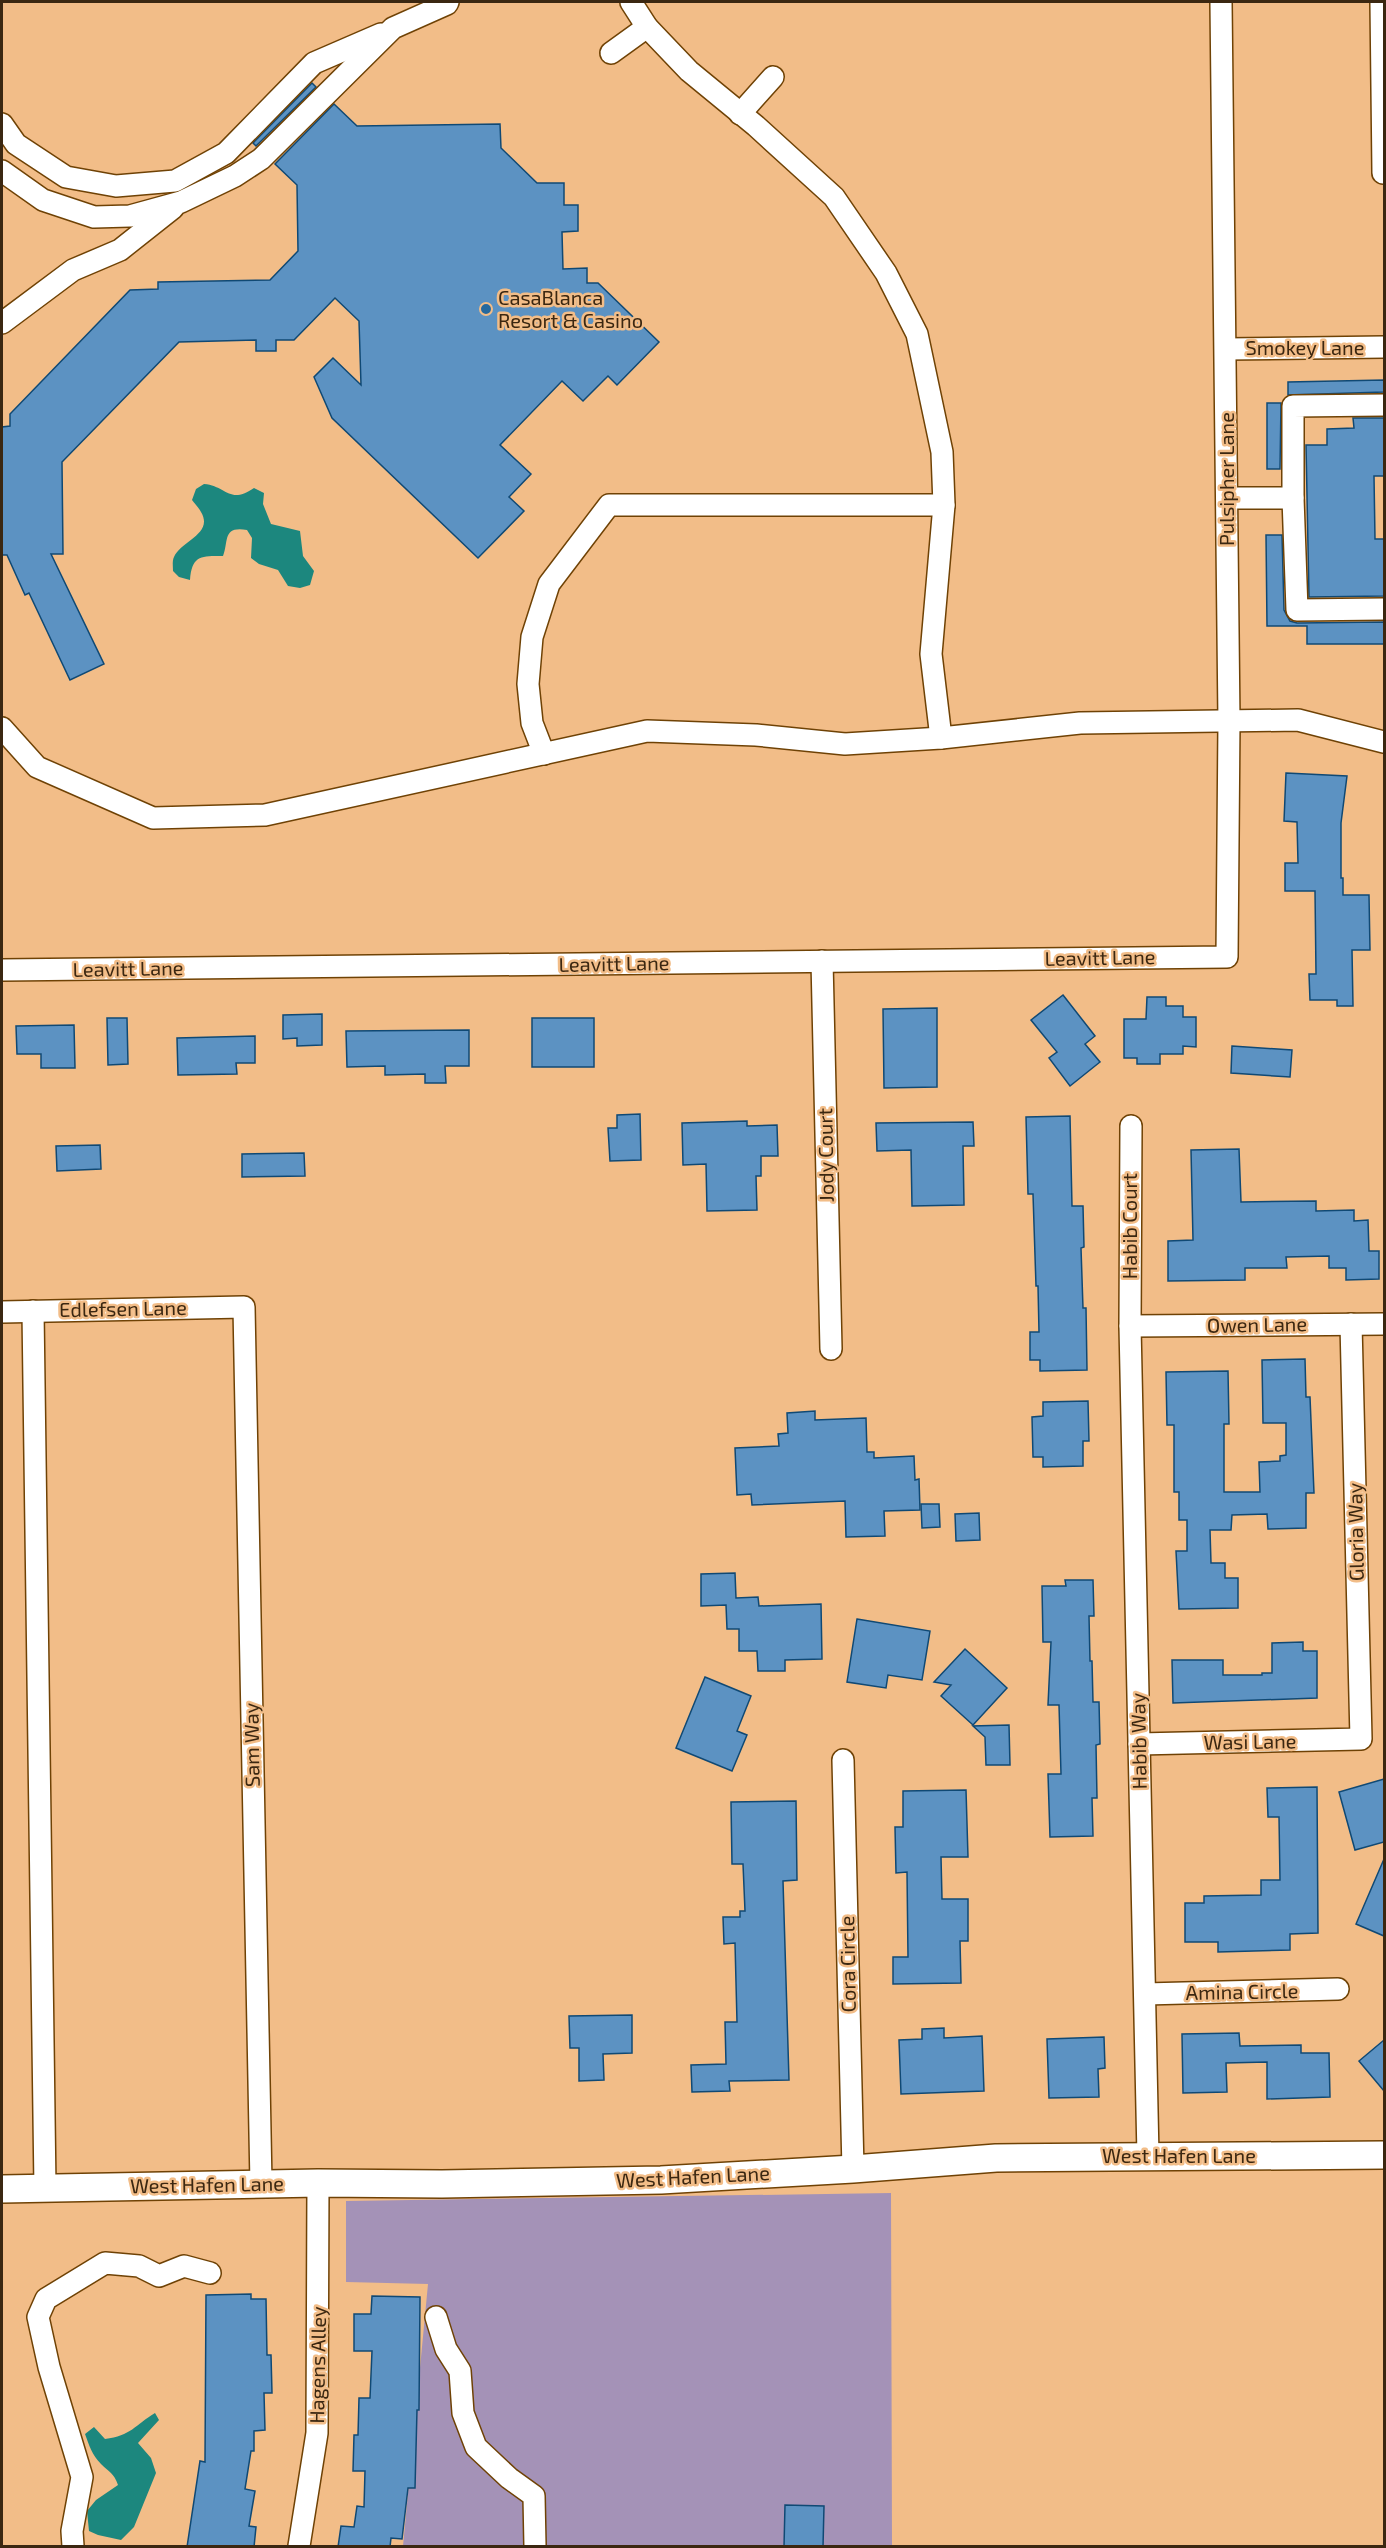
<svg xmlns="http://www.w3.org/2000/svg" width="1386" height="2548" font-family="'Exo 2',sans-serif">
	<rect width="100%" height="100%" fill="#f2bd88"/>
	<path fill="#a492b7" d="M891,2193L892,2546H403L428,2284L346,2282V2201Z"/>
	<g fill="#1c877e">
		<path d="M204,484C227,486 229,505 254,488L264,493L263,504L271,524L300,531L303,556L314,571L310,585L300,588L288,586L278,570L259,564L251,558L252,538L247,530C222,526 229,541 223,556C201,556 192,555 190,580L179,577L173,571C173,567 172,561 174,557C181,541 214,534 201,512C199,508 195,504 192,500L196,489Z"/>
		<path d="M155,2413L159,2420L138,2443L151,2458L156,2473L134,2527L121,2540L98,2535L89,2531L87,2511L96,2500L118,2485C114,2473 109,2472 101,2464C92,2455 89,2445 85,2434L94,2427L105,2439C131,2436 135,2425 155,2413Z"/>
	</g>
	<g fill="#5c92c2" stroke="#104974" stroke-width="1.5">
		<path d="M312,83L316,87L256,146L253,143Z"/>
		<path d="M334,104L357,126L500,124L501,148L537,183H564V205H578V231L562,232L563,269L587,268V283H598L659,342L617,385L608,376L583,401L562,381L500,445L531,474L509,497L524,511L478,558L332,418L314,377L333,358L361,385L359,321L335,298L294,340H276V351H256V340L179,342L62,462L63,554H51L104,664L70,680L29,593L25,595L7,555H2V427L10,426V414L130,290L158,289V282L270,280L298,251L297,185L275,164Z"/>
		<path d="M1384,380V392L1288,395V382Z"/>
		<path d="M1267,403H1281L1280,469H1267Z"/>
		<path d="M1353,418H1384V476H1374L1375,539H1384V596L1309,597L1306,445H1327V429L1354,428Z"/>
		<path d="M1266,535H1282L1284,610L1290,621L1297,623L1384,622V644H1307V626H1267Z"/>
		<path d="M1286,773L1347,776L1341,823V878H1343V895H1369L1370,950H1352L1353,1006H1337V1000H1310L1309,974H1316L1315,891H1285V863H1298L1297,822L1284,821Z"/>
		<path d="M1063,995L1095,1036L1085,1044L1100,1062L1070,1086L1049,1058L1057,1052L1031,1020Z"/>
		<path d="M1147,997H1166V1006H1183V1017H1196V1047L1183,1046V1054H1160V1064H1137V1058H1124V1019H1146Z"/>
		<path d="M937,1008V1087L884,1088L883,1009Z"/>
		<path d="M322,1014V1045L297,1046V1038L283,1039V1015Z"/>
		<path d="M107,1018H127L128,1064L108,1065Z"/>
		<rect x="532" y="1018" width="62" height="49"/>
		<path d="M74,1025L75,1068H41V1054H17L16,1026Z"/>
		<path d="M469,1030V1066H445L446,1083H425V1074L385,1075V1066L347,1067L346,1031Z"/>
		<path d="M255,1036V1063H236L237,1074L178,1075L177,1038Z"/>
		<path d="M1232,1046L1292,1050L1290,1077L1231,1073Z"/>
		<path d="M640,1114L641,1160L610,1161L608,1128H617V1115Z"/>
		<path d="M1070,1116L1072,1206H1083L1084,1247L1081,1248L1083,1308H1086L1087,1370L1040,1371V1360H1030V1332H1039L1038,1286H1036L1033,1194H1028L1026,1117Z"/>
		<path d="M747,1121V1126L777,1125L778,1156H761V1176H756L757,1210L707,1211L706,1164L683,1165L682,1123Z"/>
		<path d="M973,1122L974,1146H963L964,1205L912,1206L911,1150L877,1151L876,1123Z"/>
		<path d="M100,1145L101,1169L57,1171L56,1146Z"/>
		<path d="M1239,1149L1241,1202L1316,1201V1211L1354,1210V1221L1368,1220L1369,1251H1379V1279L1346,1280V1268H1329V1256L1286,1257L1287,1268H1245V1280L1168,1281V1241L1193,1240L1191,1150Z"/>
		<path d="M304,1153L305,1176L242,1177V1154Z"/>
		<path d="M1305,1359L1306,1397H1310L1314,1493H1306V1528L1268,1529L1267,1514L1232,1515L1231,1530H1210L1211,1563H1225V1578H1238V1608L1179,1609L1176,1551H1187V1520H1179V1492H1174V1425H1167L1166,1372L1228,1371L1229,1424H1224V1492H1260L1259,1462L1280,1461V1456L1286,1455V1423H1263L1262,1360Z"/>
		<path d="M1088,1401L1089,1441H1083V1466L1043,1467V1457H1033L1032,1417L1043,1416V1402Z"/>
		<path d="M815,1411V1420L866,1418L867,1452H874V1458L914,1456L915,1480L919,1479L920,1510L884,1511L885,1536L846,1537L845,1501L752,1505L751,1494L737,1495L735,1448L779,1446L778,1434L788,1433L787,1413Z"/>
		<path d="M921,1504H939L940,1527L922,1528Z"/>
		<path d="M979,1513L980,1540L956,1541L955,1514Z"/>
		<path d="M735,1573L736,1598L758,1597L759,1606L821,1604L822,1659L785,1660V1671H758L757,1651H739V1629H727L726,1605L701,1606V1574Z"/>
		<path d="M1065,1580H1093L1094,1616H1089L1090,1661H1092L1093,1702H1099L1100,1744L1096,1745L1097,1798H1092L1093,1836L1050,1837L1048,1774H1061L1059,1705H1048L1051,1642H1043L1042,1586H1066Z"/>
		<path d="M857,1619L930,1631L922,1680L888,1675L886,1688L847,1682Z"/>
		<path d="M1303,1642V1651H1317V1698L1173,1703L1172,1660H1223V1675H1262V1673H1272V1643Z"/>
		<path d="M965,1649L1007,1688L973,1725L941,1696L951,1685L934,1682Z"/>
		<path d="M705,1677L751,1696L737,1731L747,1735L732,1771L676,1748Z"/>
		<path d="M1009,1725L1010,1765H986L985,1737L973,1726Z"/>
		<path d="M1384,1779V1842L1355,1850L1339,1792Z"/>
		<path d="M1317,1787L1318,1933L1290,1934V1950L1218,1952V1942H1185V1903H1204V1896L1261,1895V1880H1280L1279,1817H1268L1267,1788Z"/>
		<path d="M966,1790L968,1857H941L942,1899H968V1941H960L961,1983L893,1984V1957H908L907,1872L896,1873L895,1827H903V1791Z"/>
		<path d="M796,1801L797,1880L783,1881L789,2080L729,2081L730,2091L692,2092L691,2065L726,2064L725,2022H737L735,1943L724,1944L723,1917H740V1911H745L743,1864H732L731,1802Z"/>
		<path d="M1384,1859V1936L1356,1924Z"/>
		<path d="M632,2015V2053L603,2054L604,2080L579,2081V2048H570L569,2016Z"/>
		<path d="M944,2028V2038L982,2036L984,2091L901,2094L899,2040L922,2039V2029Z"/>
		<path d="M1239,2033L1240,2046L1301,2045V2053H1329L1330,2097L1267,2099V2062L1226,2063L1227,2092L1183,2093L1182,2034Z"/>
		<path d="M1104,2037L1105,2068L1098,2069L1099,2097L1049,2098L1047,2039Z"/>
		<path d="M1384,2040V2091L1359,2061Z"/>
		<path d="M251,2294V2299H266L267,2355H271L272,2393H264L265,2430L254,2431V2451H251L245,2489L255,2491L249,2526L256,2527L254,2547H187L200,2461L205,2462L206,2295Z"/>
		<path d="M372,2296L420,2297L419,2410H417L415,2488H408L402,2539L391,2538L390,2547H338L341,2526L354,2527L357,2506L364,2507L365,2471H353L354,2435H358L359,2398H370L372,2351H354V2314H371Z"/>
		<path d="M785,2505L824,2506L823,2547H784Z"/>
	</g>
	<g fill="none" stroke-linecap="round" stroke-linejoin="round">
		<defs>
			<g id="minor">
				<path d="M631,2L647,27L689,71L756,126L834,197L886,273L917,334L942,452L944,505L931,654L941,738"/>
				<path d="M1381,2L1383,173"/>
				<path d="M611,53L647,27"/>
				<path d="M740,114L773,77"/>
				<path d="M2,124L16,144L66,177L116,186L175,181L226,153L314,63L381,34"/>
				<path d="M2,171L43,200L94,217L130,216L181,202L235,176L261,159L393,28L447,4L448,2"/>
				<path d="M2,323L73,270L120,250L173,208"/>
				<path d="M1226,349L1384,347"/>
				<path d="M1227,498H1293V406L1384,405"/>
				<path d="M1293,498L1297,610L1384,609"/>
				<path d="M2,728L37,767L153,818L265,815L647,731L756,735L845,744L941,738L1080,723L1298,720L1384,742"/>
				<path d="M544,754L532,723L528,684L532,637L549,584L609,505H944"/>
				<path d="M822,961L831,1349"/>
				<path d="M2,970L1227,957L1229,721L1221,2"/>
				<path d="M1131,1126L1130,1326L1148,2156"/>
				<path d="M33,1311L45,2188"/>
				<path d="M2,1312L244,1307L261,2184"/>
				<path d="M1130,1326L1384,1324"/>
				<path d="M1139,1744L1361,1739L1351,1324"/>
				<path d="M843,1760L853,2169"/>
				<path d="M1145,1994L1338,1989"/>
				<path d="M436,2317L446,2349L460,2371L463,2413L476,2447L509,2478L534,2496L535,2546"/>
				<path d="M73,2546L72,2531L82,2477L49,2367L38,2317L46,2299L105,2263L139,2266L159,2276L184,2266L210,2273"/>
				<path d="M299,2546L317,2433L318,2183"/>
			</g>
			<path id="major" d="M2,2189L318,2183L442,2184L661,2180L853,2169L996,2158L1384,2155"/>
		</defs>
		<use href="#minor" stroke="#6f4205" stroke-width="24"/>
		<use href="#major" stroke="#6f4205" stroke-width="30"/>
		<use href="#minor" stroke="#fff" stroke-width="21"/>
		<use href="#major" stroke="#fff" stroke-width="27"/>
	</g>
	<circle fill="#26699e" stroke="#f2bd88" stroke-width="2" cx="486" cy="309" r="6"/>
	<g text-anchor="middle" stroke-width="5" stroke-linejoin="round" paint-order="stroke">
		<g font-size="20" fill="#3b2711" stroke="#f2bd88" text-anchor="start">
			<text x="498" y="305">CasaBlanca<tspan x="498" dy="23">Resort &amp; Casino</tspan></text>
		</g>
		<g font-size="20" fill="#3b2711" stroke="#f2bd88">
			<text x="1305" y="355">Smokey Lane</text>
			<text transform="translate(1227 479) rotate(-90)" y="7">Pulsipher Lane</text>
			<text transform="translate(1100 958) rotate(-1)" y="7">Leavitt Lane</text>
			<text transform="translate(614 964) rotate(-1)" y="7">Leavitt Lane</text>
			<text transform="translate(128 969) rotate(-1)" y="7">Leavitt Lane</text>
			<text transform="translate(826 1155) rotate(-91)" y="7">Jody Court</text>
			<text transform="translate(1130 1226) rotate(-90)" y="7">Habib Court</text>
			<text transform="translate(123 1309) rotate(-1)" y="7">Edlefsen Lane</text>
			<text transform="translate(1257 1325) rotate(-1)" y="7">Owen Lane</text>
			<text transform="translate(1356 1532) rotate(-91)" y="7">Gloria Way</text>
			<text transform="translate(1139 1741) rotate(-91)" y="7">Habib Way</text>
			<text transform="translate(1250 1742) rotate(-1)" y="7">Wasi Lane</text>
			<text transform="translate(252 1745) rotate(-91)" y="7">Sam Way</text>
			<text transform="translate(848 1964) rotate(-91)" y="7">Cora Circle</text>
			<text transform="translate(1242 1992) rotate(-1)" y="7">Amina Circle</text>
			<text x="1179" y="2163">West Hafen Lane</text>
			<text transform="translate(693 2177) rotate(-3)" y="7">West Hafen Lane</text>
			<text transform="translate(207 2185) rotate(-1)" y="7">West Hafen Lane</text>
			<text transform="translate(318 2365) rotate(-89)" y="7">Hagens Alley</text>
		</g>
	</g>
	<rect width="1386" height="2548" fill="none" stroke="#3b2711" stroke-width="6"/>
</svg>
